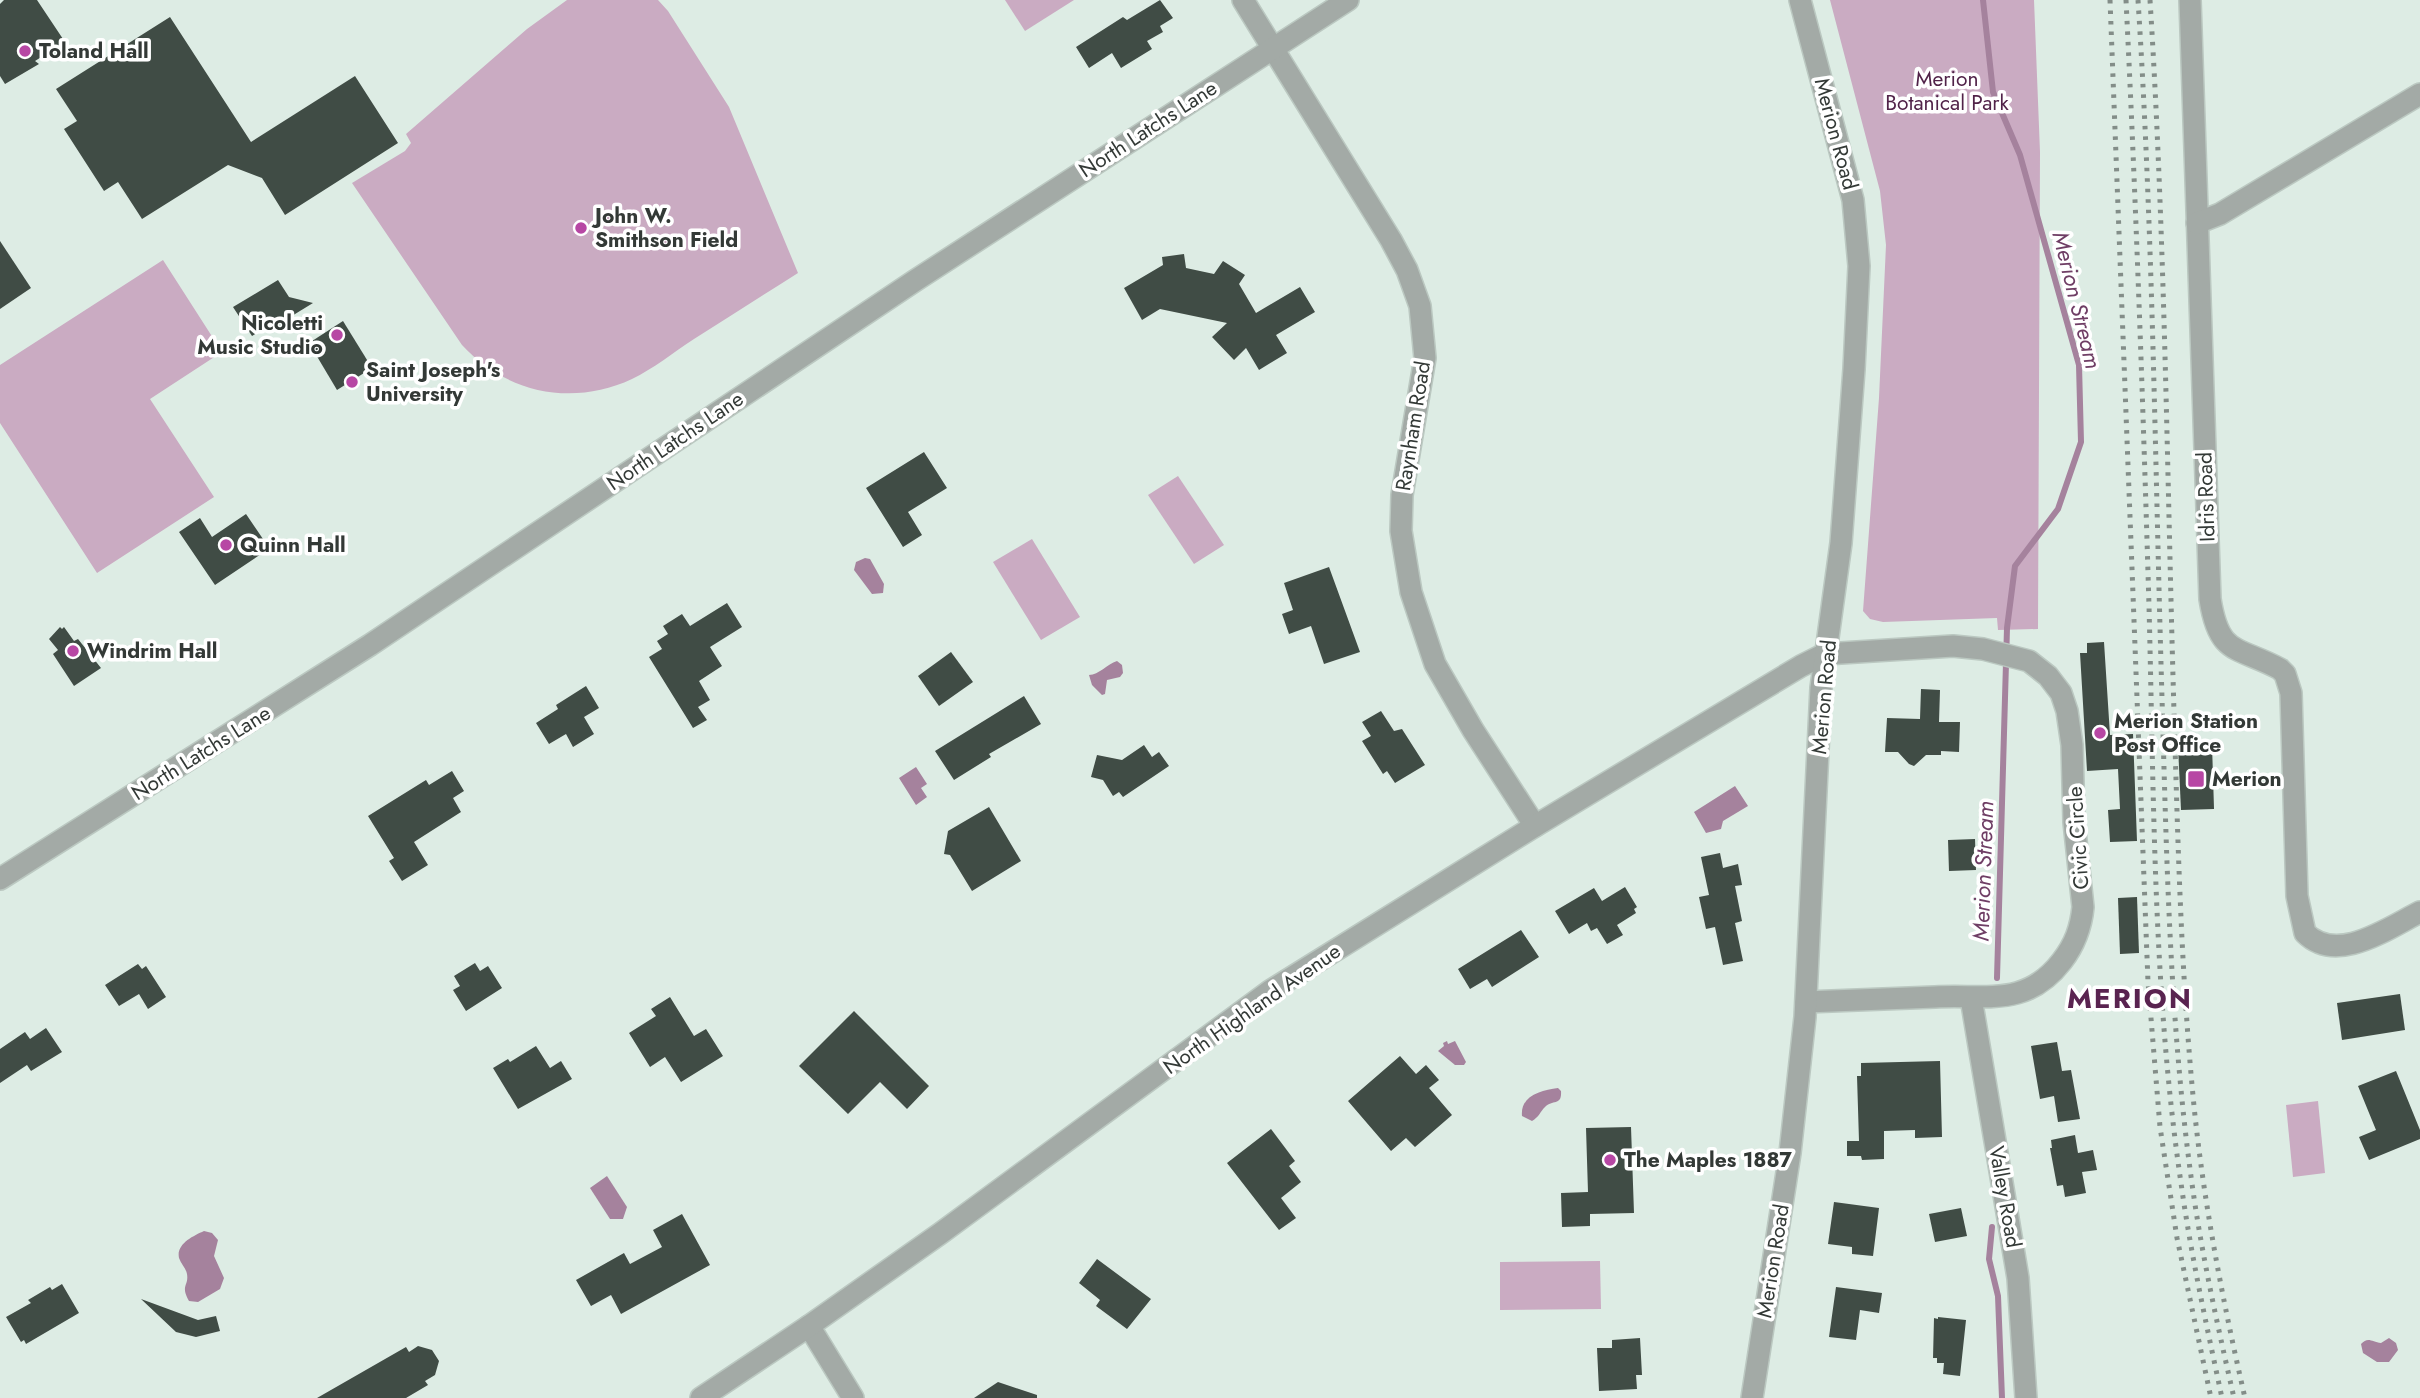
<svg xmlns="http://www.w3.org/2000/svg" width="2420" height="1398" font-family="Jost,sans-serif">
	<rect width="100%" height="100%" fill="#ddece4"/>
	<g fill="#caabc2">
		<path d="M567,0H658L668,11L729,107L798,273C763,295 729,317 694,339C674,352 653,369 632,379C572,407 506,393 462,345L352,183L405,151L411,143L406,134L527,29Z"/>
		<path d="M1005,0H1074L1025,31Z"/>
		<path d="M1830,0H2034L2040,152L2038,629L1998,630L1997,618L1883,622L1870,619L1863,611L1879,398L1886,245L1880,191Z"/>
		<path d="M163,260L222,352L150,399L214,497L97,573L0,423V365Z"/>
		<path d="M1178,476L1224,545L1194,564L1148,495Z"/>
		<path d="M1032,539L1080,617L1041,640L993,562Z"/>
		<path d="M2318,1101L2325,1173L2293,1177L2286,1105Z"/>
		<path d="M1600,1261L1601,1309L1500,1310V1262Z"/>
	</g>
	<g fill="#a5829d">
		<path d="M865,558L870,559L884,584L883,593L872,594L854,570L856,562Z"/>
		<path d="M1117,661L1122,665L1123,673L1120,677L1107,680L1105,694L1102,695L1092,685L1089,675C1099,675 1107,664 1117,661Z"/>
		<path d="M916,767L927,784L921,788L927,797L916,805L899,778Z"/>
		<path d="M1735,786L1748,806L1723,821L1721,829L1706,833L1694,812Z"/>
		<path d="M1447,1041L1448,1044L1455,1041L1466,1062L1464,1065H1455L1438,1051L1444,1046L1443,1043Z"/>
		<path d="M1558,1088L1561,1091C1562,1106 1553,1099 1545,1107C1540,1112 1539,1117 1532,1121L1522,1116C1520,1096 1541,1090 1558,1088Z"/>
		<path d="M607,1176L627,1207L623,1219H610L590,1188Z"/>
		<path d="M204,1231L212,1233L218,1240L214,1256L224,1278L220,1289L198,1302L189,1301C180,1285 189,1286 187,1274C186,1268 181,1264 179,1258C176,1244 193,1236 204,1231Z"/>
		<path d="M2389,1338L2396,1343L2398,1350L2389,1362H2377L2363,1353L2361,1344C2368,1336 2372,1342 2381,1343Z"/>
	</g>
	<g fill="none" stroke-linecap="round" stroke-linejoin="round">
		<g stroke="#a5829d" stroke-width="6">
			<path d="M1983,0L1993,92L2020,155L2079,365L2081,442L2058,509L2015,566L2007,628L1997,978"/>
			<path d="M1992,1227L1989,1259L1998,1296L2002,1398"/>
		</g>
	</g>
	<g fill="#404c45">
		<path d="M4,0H37L65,42L35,61L39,64L5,84L0,76V4Z"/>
		<path d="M1160,0L1173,18L1160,26L1163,32L1147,41L1152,49L1121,68L1112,53L1089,68L1076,47L1123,17L1127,20Z"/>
		<path d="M170,17L251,142L355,76L398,143L285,215L262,178L228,165L142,219L118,182L104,191L64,129L77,121L56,89Z"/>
		<path d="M0,241L31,288L0,309Z"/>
		<path d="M1184,254L1186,268L1214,274L1223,261L1245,275L1239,284L1256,313L1300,287L1315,312L1276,335L1287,353L1259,370L1246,348L1234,360L1212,337L1227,323L1160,309L1142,320L1124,288L1163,265L1162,257Z"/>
		<path d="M278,280L289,297L313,303L269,330L267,327L252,336L233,307Z"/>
		<path d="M343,321L372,368L337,390L309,343Z"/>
		<path d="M924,452L947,488L908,512L922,535L903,547L866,488Z"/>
		<path d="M246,514L263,539L261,540L267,550L215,585L179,532L200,518L212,537Z"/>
		<path d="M1329,567L1360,652L1324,664L1311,626L1289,634L1282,614L1293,610L1284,583Z"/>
		<path d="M727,603L742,627L710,647L722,666L699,681L710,700L698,707L707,720L693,728L649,657L662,649L657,641L668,634L663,626L682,614L690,626Z"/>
		<path d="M60,627L62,629L64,627L74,641L78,639L101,668L74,686L53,654L58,650L49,639Z"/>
		<path d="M2104,642L2110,735L2133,734L2137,841L2110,842L2108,810L2120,809L2118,769L2087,771L2080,653H2087V643Z"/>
		<path d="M951,652L973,682L939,706L918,676Z"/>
		<path d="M586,686L599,708L584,717L594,734L573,747L566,734L549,744L536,723L558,709L556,705Z"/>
		<path d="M1921,689L1940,690L1939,722H1960L1959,752L1941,751V755H1926L1914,766L1909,764L1898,752H1885L1887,718L1920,719Z"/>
		<path d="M1024,696L1041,724L989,754L991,757L954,780L935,751Z"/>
		<path d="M1381,711L1394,731L1402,729L1425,765L1395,783L1387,771L1383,774L1362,741L1371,736L1362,722Z"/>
		<path d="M1144,745L1152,757L1159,752L1169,766L1123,797L1119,792L1113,796L1103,780L1091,777L1097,755L1122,760Z"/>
		<path d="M2212,745L2214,809L2181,810L2178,746Z"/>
		<path d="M452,771L464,791L453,798L461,812L414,842L428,865L402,881L389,861L394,858L368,816L426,780L429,785Z"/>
		<path d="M989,807L1021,861L972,891L950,855L944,854L948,831Z"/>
		<path d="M1975,839L1976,870L1949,871L1948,840Z"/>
		<path d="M1720,853L1723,868L1738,864L1742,885L1735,886L1742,921L1735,923L1743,961L1723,965L1715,927L1706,929L1699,897L1709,895L1701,857Z"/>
		<path d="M1625,887L1637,907L1634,909L1636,913L1617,925L1623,935L1607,944L1597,928L1591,931L1587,923L1569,934L1555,911L1594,888L1602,901Z"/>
		<path d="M2137,897L2139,953L2120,954L2118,898Z"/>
		<path d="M1521,930L1539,957L1492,987L1487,979L1470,989L1458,969Z"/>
		<path d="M475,963L480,971L488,966L502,988L466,1011L453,990L460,986L454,976Z"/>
		<path d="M138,964L142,969L146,966L166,997L148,1009L139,994L119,1006L105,985Z"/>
		<path d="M2400,994L2405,1030L2342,1040L2337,1003Z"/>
		<path d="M670,997L694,1036L706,1029L723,1056L681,1082L665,1057L650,1067L629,1033L656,1016L651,1009Z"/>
		<path d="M854,1011L929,1086L907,1109L880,1082L848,1114L799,1066Z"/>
		<path d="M46,1028L62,1052L31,1071L27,1065L0,1083V1049L25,1032L30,1039Z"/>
		<path d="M2057,1042L2062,1071L2071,1070L2080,1119L2058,1122L2054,1096L2040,1099L2031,1046Z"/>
		<path d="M536,1046L550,1068L561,1061L572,1079L518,1109L493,1068L508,1059L510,1062Z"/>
		<path d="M1400,1056L1416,1074L1426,1065L1439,1080L1429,1088L1452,1115L1415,1147L1406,1138L1391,1151L1348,1101Z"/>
		<path d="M1940,1061L1942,1137L1915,1138V1130L1884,1131V1159L1862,1160L1861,1156H1847V1141H1859L1857,1076H1861V1063Z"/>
		<path d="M2396,1071L2420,1130V1139L2369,1160L2359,1137L2376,1130L2358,1086Z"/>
		<path d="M1631,1127L1634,1213L1590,1214V1226L1562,1227L1561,1193L1588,1192L1586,1128Z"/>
		<path d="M1271,1129L1295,1161L1289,1166L1301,1182L1281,1198L1296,1218L1279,1230L1227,1163Z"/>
		<path d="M2075,1135L2078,1153L2093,1150L2097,1170L2082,1172L2086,1193L2065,1197L2063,1185L2057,1186L2050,1148H2052L2051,1140Z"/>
		<path d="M1834,1202L1879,1208L1873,1256L1852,1254V1247L1828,1244Z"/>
		<path d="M1961,1208L1967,1236L1935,1242L1929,1214Z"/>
		<path d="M682,1214L710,1265L621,1314L611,1295L591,1306L576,1280L624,1253L630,1264L662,1247L653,1230Z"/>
		<path d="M1097,1259L1151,1299L1127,1329L1096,1306L1100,1300L1079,1283Z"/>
		<path d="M62,1284L79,1313L26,1344L24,1340L21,1342L6,1317L31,1303L28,1300L50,1287L52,1290Z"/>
		<path d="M1836,1287L1882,1293L1879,1313L1860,1310L1856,1340L1829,1337Z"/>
		<path d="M141,1299L198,1320L216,1316L220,1331L196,1337L176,1332Z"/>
		<path d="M1938,1317L1966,1320L1960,1376L1943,1374L1944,1363H1937V1358H1933L1934,1318L1938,1319Z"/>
		<path d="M1640,1338L1642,1375H1636L1637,1389L1599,1391L1597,1348H1612V1340Z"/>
		<path d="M418,1346L432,1350L439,1361L435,1375L425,1381L428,1385L406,1398H317L406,1347L409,1352Z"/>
		<path d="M998,1382L1037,1395V1398H974Z"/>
	</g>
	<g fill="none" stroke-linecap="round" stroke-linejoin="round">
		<defs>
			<g id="minor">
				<path d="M1243,0L1391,240L1407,270L1420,306L1425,358L1402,495L1401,531L1411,592L1435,664L1473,730L1535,826"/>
				<path d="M2190,0L2210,599C2219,656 2237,646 2280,669L2285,674L2291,693L2297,896L2305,933C2337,965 2388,928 2420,912"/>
				<path d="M2197,223L2220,214L2420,94"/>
				<path d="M0,879L370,645L916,280L1348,0"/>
				<path d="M1971,998L2018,1278L2026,1398"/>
				<path d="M809,1326L853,1398"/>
				<path d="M701,1398L809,1326L941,1233L1270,991L1535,826L1801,666L1825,654L1953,646L1983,649L2029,661L2048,676L2061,693L2067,711L2072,745L2074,822L2083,907C2081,928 2075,944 2062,961C2026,1008 1986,994 1935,997C1892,999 1849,1000 1806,1002"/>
				<path d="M1752,1398L1790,1153L1805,1017L1821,688L1841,543L1854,369L1859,266L1853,200L1800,0"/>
			</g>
		</defs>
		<use href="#minor" stroke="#bbc8c1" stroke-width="24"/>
		<use href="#minor" stroke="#a3aaa6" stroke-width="21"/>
		<g stroke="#838d88" stroke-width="5" stroke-dasharray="3.5 7" stroke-linecap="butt">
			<path d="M2110,0L2148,982L2160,1127L2177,1238L2211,1398"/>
			<path d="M2126,0C2136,202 2143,404 2149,606C2154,798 2153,993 2181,1183C2191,1256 2207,1327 2222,1398"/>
			<path d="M2138,0C2153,232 2155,465 2162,698C2167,869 2170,1042 2196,1211C2206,1274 2220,1336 2234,1398"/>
			<path d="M2150,0C2165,237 2167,475 2174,712C2178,844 2181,975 2194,1106C2204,1205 2223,1302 2245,1398"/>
		</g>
	</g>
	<g fill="#b747a4" stroke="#fff" stroke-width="2.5">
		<circle cx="25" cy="51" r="7"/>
		<circle cx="581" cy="228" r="7"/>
		<circle cx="337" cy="335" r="7"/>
		<circle cx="352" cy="382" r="7"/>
		<circle cx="226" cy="545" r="7"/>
		<circle cx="73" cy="651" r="7"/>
		<circle cx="2100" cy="733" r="7"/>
		<rect x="2187" y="770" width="18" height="18" rx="3.5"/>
		<circle cx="1610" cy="1160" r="7"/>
	</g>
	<g text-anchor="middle" stroke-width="7" stroke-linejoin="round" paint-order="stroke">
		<g font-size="21" font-weight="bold" fill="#333936" stroke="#fff" text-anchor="start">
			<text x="39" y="58">Toland Hall</text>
			<text x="595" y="223">John W.<tspan x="595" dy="24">Smithson Field</tspan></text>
			<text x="323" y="330" text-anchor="end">Nicoletti<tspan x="323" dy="24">Music Studio</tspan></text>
			<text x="366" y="377">Saint Joseph's<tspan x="366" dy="24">University</tspan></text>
			<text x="240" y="552">Quinn Hall</text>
			<text x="87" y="658">Windrim Hall</text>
			<text x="2114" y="728">Merion Station<tspan x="2114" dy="24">Post Office</tspan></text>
			<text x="2212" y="786">Merion</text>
			<text x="1624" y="1167">The Maples 1887</text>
		</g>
		<g font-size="21" fill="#512349" stroke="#fff">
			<text x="1947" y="86">Merion<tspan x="1947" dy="24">Botanical Park</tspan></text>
		</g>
		<g font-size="21" fill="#333936" stroke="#fff">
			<text transform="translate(1148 129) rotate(-33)" y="7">North Latchs Lane</text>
			<text transform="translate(1836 134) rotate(75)" y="7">Merion Road</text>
			<text transform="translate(1413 426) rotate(-81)" y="7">Raynham Road</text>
			<text transform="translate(675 441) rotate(-34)" y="7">North Latchs Lane</text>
			<text transform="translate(2206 497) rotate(-92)" y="7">Idris Road</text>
			<text transform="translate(1824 697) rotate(-85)" y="7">Merion Road</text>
			<text transform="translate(201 753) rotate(-32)" y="7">North Latchs Lane</text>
			<text transform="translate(2078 838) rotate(-94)" y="7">Civic Circle</text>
			<text transform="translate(1252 1009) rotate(-35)" y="7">North Highland Avenue</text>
			<text transform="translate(2005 1197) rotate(80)" y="7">Valley Road</text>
			<text transform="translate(1773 1261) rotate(-81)" y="7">Merion Road</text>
		</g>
		<g font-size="23" font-style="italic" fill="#6f3e65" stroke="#fff">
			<text transform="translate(2077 300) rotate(76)" y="8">Merion Stream</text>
			<text transform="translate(1983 871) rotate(-88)" y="8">Merion Stream</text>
		</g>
		<g font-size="28" font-weight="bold" letter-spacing="2" fill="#592350" stroke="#fff">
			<text x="2130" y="1008">MERION</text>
		</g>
	</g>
</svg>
